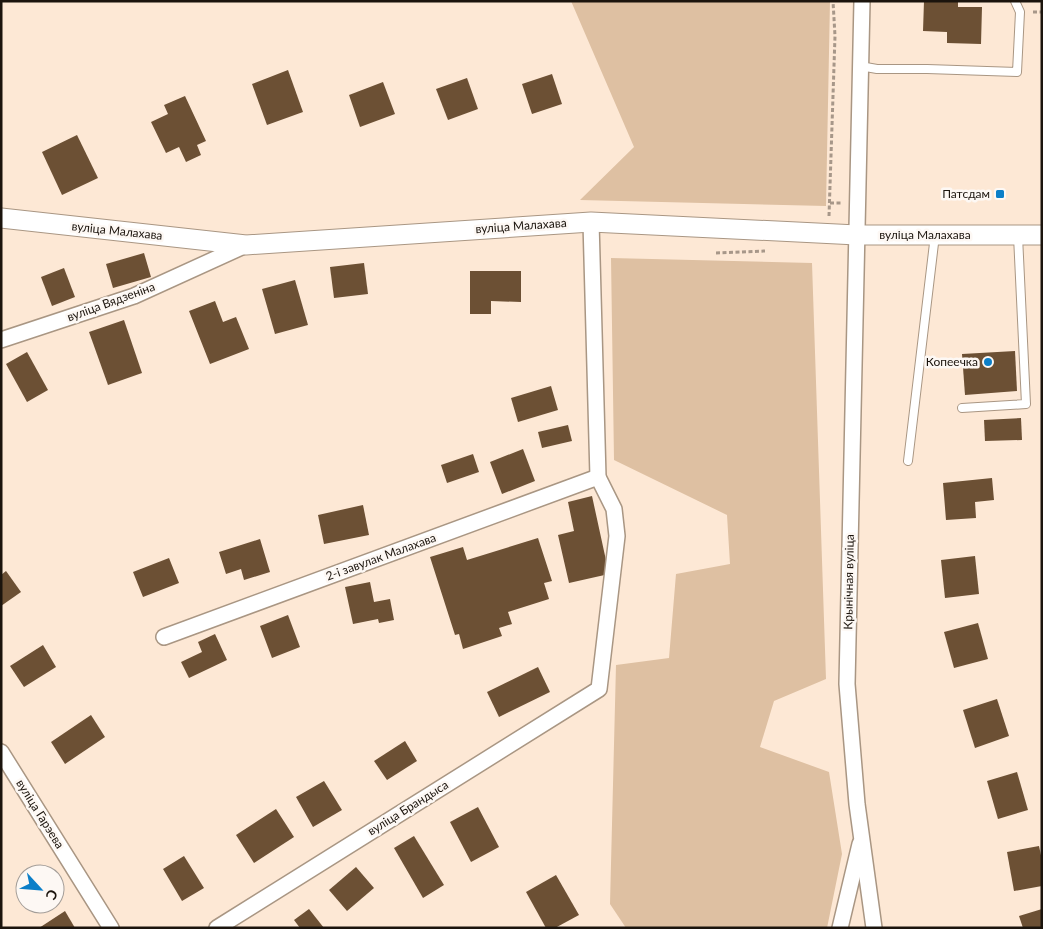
<svg xmlns="http://www.w3.org/2000/svg" width="1043" height="929" font-family="Lato,sans-serif">
	<rect width="100%" height="100%" fill="#fde8d5"/>
	<g fill="#dec0a2">
		<path d="M571,1H830L826,206L580,200L634,147Z"/>
		<path d="M611,258L812,263L826,679L774,701L760,747L829,772L842,854L827,928H626L610,904L616,665L669,658L676,574L730,564L727,515L614,460Z"/>
	</g>
	<g fill="#6c5034">
		<path d="M924,1H958V7H982L981,44L947,43V32L923,31Z"/>
		<path d="M288,70L303,112L267,125L252,84Z"/>
		<path d="M552,74L562,104L532,114L522,84Z"/>
		<path d="M467,78L478,109L448,120L436,89Z"/>
		<path d="M383,82L395,114L360,127L349,95Z"/>
		<path d="M185,96L206,141L197,145L201,155L186,162L179,147L166,153L151,122L168,114L164,105Z"/>
		<path d="M77,135L98,178L62,195L42,152Z"/>
		<path d="M144,253L151,277L113,288L106,264Z"/>
		<path d="M364,263L368,294L334,298L330,267Z"/>
		<path d="M64,268L75,297L52,306L41,277Z"/>
		<path d="M470,271H521V302L491,301V314H470Z"/>
		<path d="M295,280L308,325L275,334L262,289Z"/>
		<path d="M215,301L223,322L236,317L249,349L210,364L189,311Z"/>
		<path d="M124,320L142,373L108,385L89,332Z"/>
		<path d="M1015,351L1017,391L965,395L962,354Z"/>
		<path d="M27,352L48,390L27,402L6,364Z"/>
		<path d="M551,386L558,410L518,422L511,398Z"/>
		<path d="M1021,418L1022,440L985,441L984,420Z"/>
		<path d="M568,425L572,441L542,448L538,432Z"/>
		<path d="M523,449L535,481L502,494L490,462Z"/>
		<path d="M473,454L479,472L447,483L441,465Z"/>
		<path d="M992,478L994,500L975,502L976,518L946,520L943,483Z"/>
		<path d="M592,496L609,574L569,583L558,535L574,531L568,502Z"/>
		<path d="M363,505L369,535L324,544L318,515Z"/>
		<path d="M538,538L552,581L544,583L549,599L508,612L512,624L499,628L502,636L463,649L459,634L455,635L430,557L463,547L467,560Z"/>
		<path d="M260,539L270,572L244,580L241,569L226,574L219,552Z"/>
		<path d="M975,556L979,594L945,598L941,560Z"/>
		<path d="M169,558L179,583L143,597L133,572Z"/>
		<path d="M6,571L21,592L1,606V575Z"/>
		<path d="M370,582L374,602L390,599L394,620L379,623L378,619L353,624L345,587Z"/>
		<path d="M288,615L300,647L272,658L260,626Z"/>
		<path d="M978,623L988,659L954,668L944,632Z"/>
		<path d="M215,634L227,660L189,678L181,662L202,652L198,642Z"/>
		<path d="M43,645L56,667L24,687L10,666Z"/>
		<path d="M538,667L550,692L499,717L487,692Z"/>
		<path d="M997,699L1009,736L975,748L963,710Z"/>
		<path d="M91,715L105,737L65,764L51,742Z"/>
		<path d="M405,741L417,761L387,780L374,761Z"/>
		<path d="M1017,772L1028,810L998,819L987,781Z"/>
		<path d="M324,781L342,810L313,827L296,797Z"/>
		<path d="M478,807L499,847L471,862L450,822Z"/>
		<path d="M276,809L294,837L254,863L236,835Z"/>
		<path d="M414,836L444,885L423,898L394,848Z"/>
		<path d="M1039,846L1042,860V886L1014,891L1007,852Z"/>
		<path d="M184,856L204,888L182,901L163,869Z"/>
		<path d="M356,867L374,888L347,911L329,890Z"/>
		<path d="M556,875L579,915L555,928H546L526,892Z"/>
		<path d="M309,909L324,928H300L294,920Z"/>
		<path d="M1042,909V928H1023L1019,916Z"/>
		<path d="M65,911L75,928H39Z"/>
	</g>
	<g fill="none" stroke-linecap="round" stroke-linejoin="round">
		<defs>
			<g id="service">
				<path d="M860,66L877,69H927L1017,72L1020,12L1015,1"/>
				<path d="M962,408L1026,404L1018,236"/>
				<path d="M908,461L935,235"/>
			</g>
			<g id="minor">
				<path d="M862,1L847,684L857,804L874,928"/>
				<path d="M1,340L134,296L246,245"/>
				<path d="M164,637L598,477"/>
				<path d="M1,752L111,928"/>
				<path d="M217,928L599,689L617,536L614,509L598,477L591,222"/>
				<path d="M840,928L860,844"/>
			</g>
			<path id="tertiary" d="M1,218L246,245L591,222L857,235H1042"/>
		</defs>
		<use href="#service" stroke="#a99683" stroke-width="10"/>
		<use href="#minor" stroke="#a99683" stroke-width="18"/>
		<use href="#tertiary" stroke="#a99683" stroke-width="21"/>
		<g stroke="#a79789" stroke-width="3" stroke-dasharray="4 2.5" stroke-linecap="butt">
			<path d="M1033,12H1042"/>
			<path d="M830,203H842"/>
			<path d="M829,216L835,36L833,1"/>
			<path d="M716,253L765,251"/>
		</g>
		<use href="#service" stroke="#fff" stroke-width="8"/>
		<use href="#minor" stroke="#fff" stroke-width="15"/>
		<use href="#tertiary" stroke="#fff" stroke-width="19"/>
	</g>
	<g fill="#0c7fc8" stroke="#fdf8f4" stroke-width="2">
		<rect x="995" y="189" width="10" height="10" rx="2.5"/>
		<circle cx="988" cy="362" r="5"/>
	</g>
	<g text-anchor="middle" stroke-width="5" stroke-linejoin="round" paint-order="stroke">
		<g font-size="12" fill="#1b140d" stroke="#fdf8f4" text-anchor="end">
			<text x="990" y="198">Патсдам</text>
			<text x="978" y="366">Копеечка</text>
		</g>
		<g font-size="12" fill="#1b140d" stroke="#fdf8f4">
			<text transform="translate(521 226) rotate(-4)" y="4">вуліца Малахава</text>
			<text transform="translate(117 231) rotate(6)" y="4">вуліца Малахава</text>
			<text x="925" y="239">вуліца Малахава</text>
			<text transform="translate(111 302) rotate(-20)" y="4">вуліца Вядзеніна</text>
			<text transform="translate(381 557) rotate(-20)" y="4">2-і завулак Малахава</text>
			<text transform="translate(849 582) rotate(-89)" y="4">Крынічная вуліца</text>
			<text transform="translate(408 808) rotate(-32)" y="4">вуліца Брандыса</text>
			<text transform="translate(40 814) rotate(58)" y="4">вуліца Гарэева</text>
		</g>
	</g>
	<rect width="1043" height="929" fill="none" stroke="#1b140d" stroke-width="5"/>
	<g transform="translate(40 889) rotate(116)"><circle r="24" fill="#fdf8f4" stroke="#a39d98"/>
	<path d="M0-4L9 19L0 12L-9 19Z" fill="#0c7fc8"/>
	<text y="-8" font-size="14" font-weight="bold" text-anchor="middle" fill="#1b140d">С</text>
	</g>
</svg>
